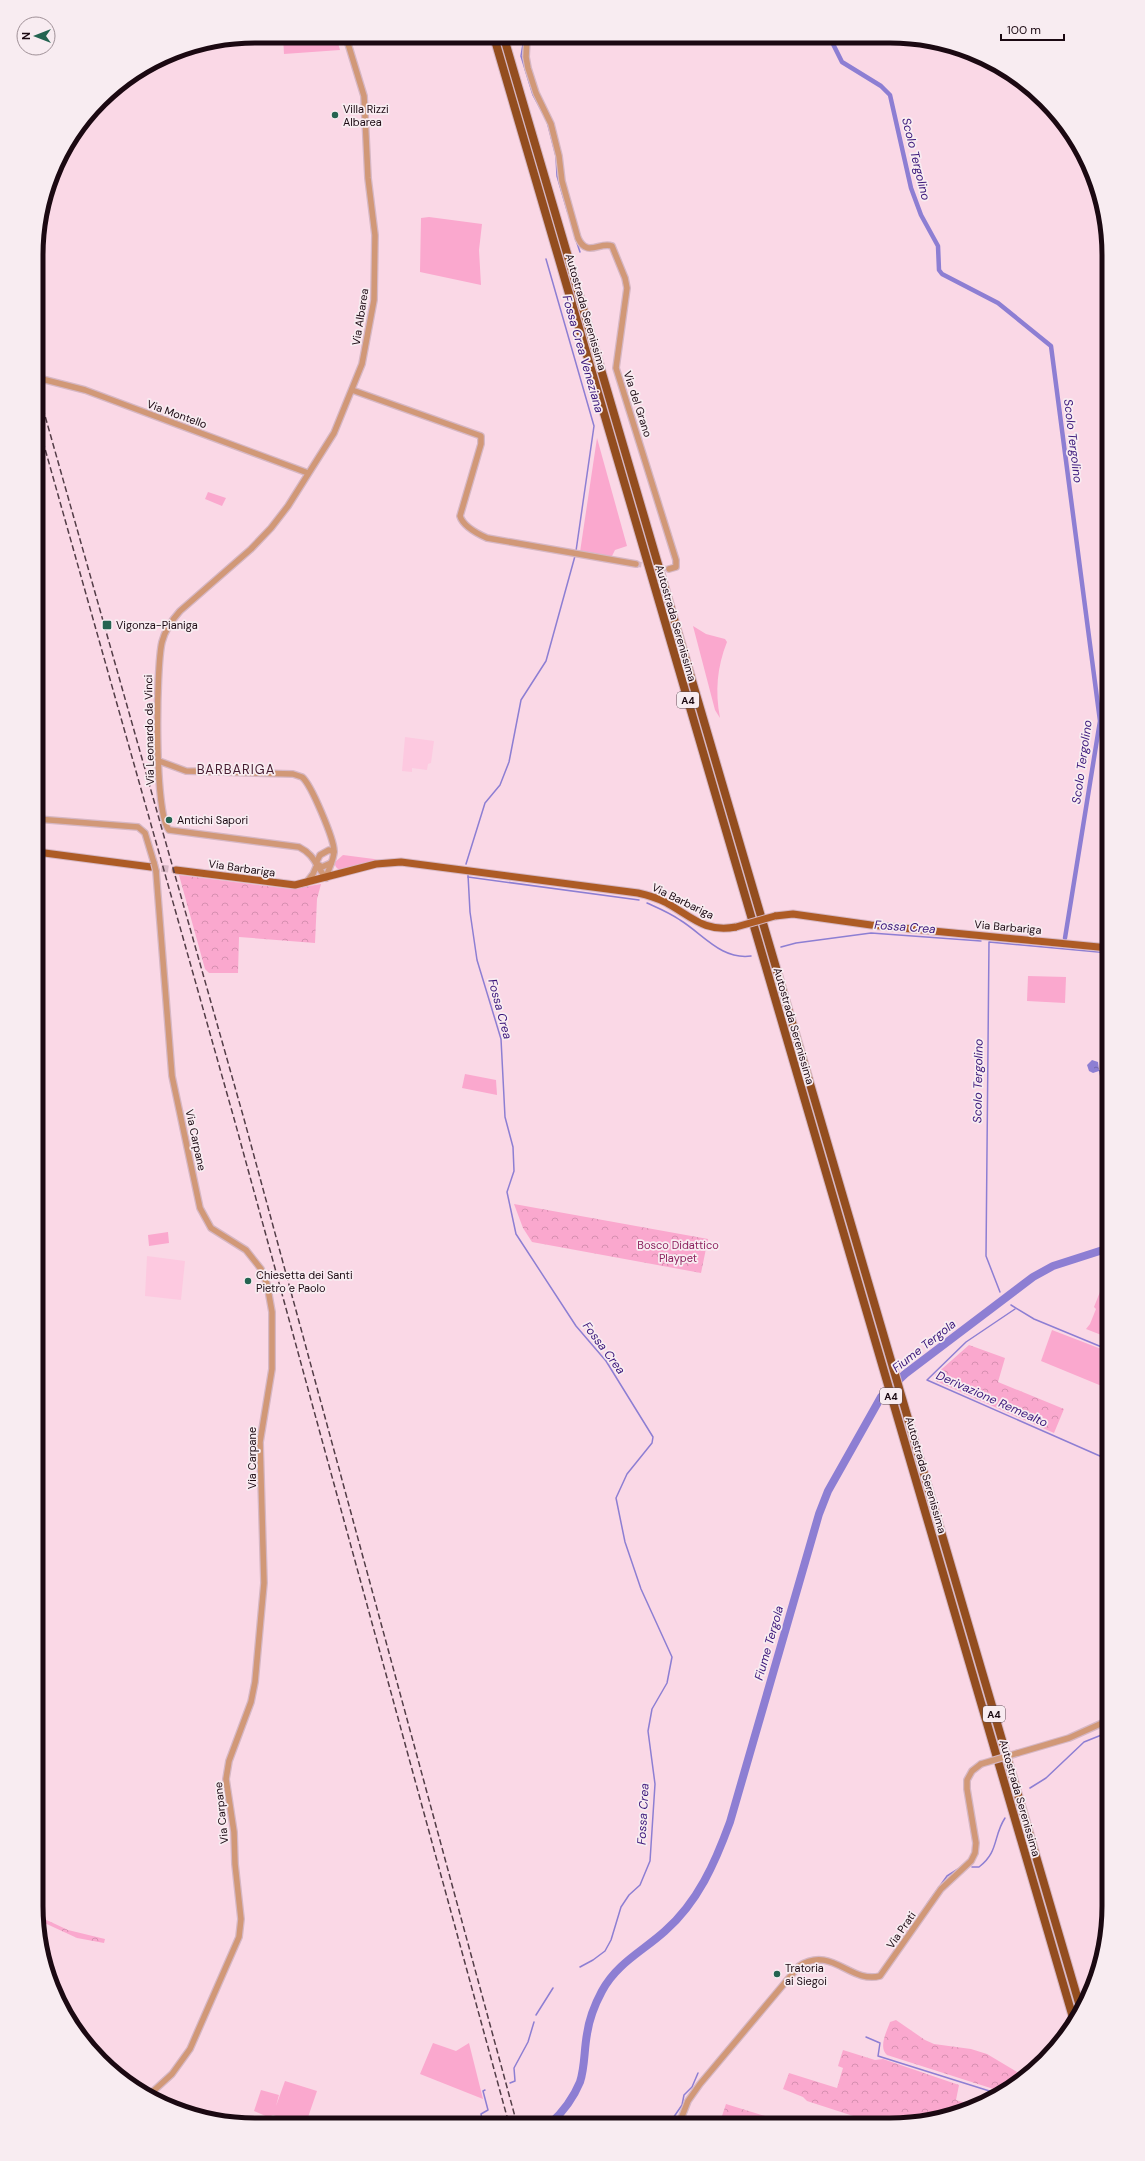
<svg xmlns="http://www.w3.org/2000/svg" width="1145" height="2161" font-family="'DM Sans',sans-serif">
	<defs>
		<pattern id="forest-crowns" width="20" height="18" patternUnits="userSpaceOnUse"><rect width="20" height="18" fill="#faa8ce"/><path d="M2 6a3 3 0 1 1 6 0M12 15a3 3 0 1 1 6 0" fill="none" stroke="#d68fb0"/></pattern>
		<pattern id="water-ripples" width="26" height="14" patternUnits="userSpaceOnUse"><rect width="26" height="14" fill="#8d7ed3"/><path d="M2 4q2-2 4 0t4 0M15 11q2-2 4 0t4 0" fill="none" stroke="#7265aa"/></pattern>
	</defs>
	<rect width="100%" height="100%" fill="#fad8e6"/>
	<g fill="#fdc9e0">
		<path d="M405,737L434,741L431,763L428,764L427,770L412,768V772L402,771Z"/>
		<path d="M147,1256L185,1261L181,1300L145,1296Z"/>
	</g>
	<g fill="#faa8ce">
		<path d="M283,36H336L340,50L284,54Z"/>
		<path d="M429,217L482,224L479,250L481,285L420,272L421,218Z"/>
		<path d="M597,438L627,546L615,550L611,558L580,552Z"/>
		<path d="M208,492L226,498L222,506L205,499Z"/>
		<path d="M693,626L706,634L725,639L727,642C717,667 715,691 720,718L715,710Z"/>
		<path d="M343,855L374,859L377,860L339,870L336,867L334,863Z"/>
		<path d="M1028,976L1066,977L1065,1003L1027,1001Z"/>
		<path d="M465,1074L496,1080L497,1095L462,1088Z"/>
		<path d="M168,1232L169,1243L149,1246L148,1235Z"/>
		<path d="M1109,1269V1338L1086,1329L1090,1324L1096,1309L1094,1307Z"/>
		<path d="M1052,1330L1109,1352V1389L1041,1361Z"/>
		<path d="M433,2043L456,2051L469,2043L483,2099L420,2074Z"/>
		<path d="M285,2081L317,2091L306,2123H298L273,2115L268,2117L254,2111L261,2090L279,2095L276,2106Z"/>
	</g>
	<g fill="url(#forest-crowns)">
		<path d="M179,875L291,889L321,884L317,899L315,943L239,937L238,973H209L205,969Z"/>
		<path d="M514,1204L708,1239L701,1273L532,1242L523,1228Z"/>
		<path d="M969,1345L1005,1358L998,1382L1064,1409L1054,1433L936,1381L935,1375Z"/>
		<path d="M38,1916L68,1930L105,1939L104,1943L77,1938L38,1920Z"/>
		<path d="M896,2020L925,2040L934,2044L971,2049L987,2054L1024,2076L1012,2088L1003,2092L887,2055C878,2047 887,2031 890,2022Z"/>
		<path d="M843,2050L875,2060L883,2059L959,2085L956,2100L975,2106L961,2113L881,2125L807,2101L803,2097L783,2089L789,2073L837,2088L843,2068L838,2066Z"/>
		<path d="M726,2104L794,2125H719Z"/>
	</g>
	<path fill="url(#water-ripples)" d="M1092,1060L1098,1062L1099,1070H1106L1105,1076H1100L1099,1071L1093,1073L1089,1071L1087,1065Z"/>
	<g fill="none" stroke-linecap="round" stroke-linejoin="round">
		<g stroke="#8d7ed3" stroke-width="1.5">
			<path d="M524,38L521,56L533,95L547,121L556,156L557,176L568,213"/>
			<path d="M576,240L580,252"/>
			<path d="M546,259L594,426L576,551"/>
			<path d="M466,864L485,803L500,785L509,762L521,700L546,661L575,556"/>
			<path d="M468,875L470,912L477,960L501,1039L505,1117L513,1147L514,1171L507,1192L516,1234L576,1326L606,1361L653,1437L652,1443L627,1474L616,1498L625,1542L641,1589L672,1657L667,1683L652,1709L648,1731L655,1784L650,1861L640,1885L629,1895L621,1907L611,1940L605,1951L593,1960L580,1967"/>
			<path d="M468,877L639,900"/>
			<path d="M647,903C658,908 670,913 680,920C703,934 721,960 751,956"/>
			<path d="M781,947L796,943L871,933L981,941"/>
			<path d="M1000,1292L986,1256L989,942L1109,953"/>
			<path d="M1011,1305L1034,1319L1109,1350"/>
			<path d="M1015,1309L966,1342L927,1380L1109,1460"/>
			<path d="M1030,1788L1046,1778L1084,1742L1109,1732"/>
			<path d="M972,1867H979C999,1852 993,1836 1005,1818"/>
			<path d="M927,1904L947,1876L958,1869"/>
			<path d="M536,2015L553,1988"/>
			<path d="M866,2037L880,2043L878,2056L999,2094"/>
			<path d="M510,2083L515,2081L514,2068L528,2042L534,2022"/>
			<path d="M483,2124L481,2114L488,2110L483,2091L485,2090"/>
			<path d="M669,2124L682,2105L684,2095L692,2087L698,2073"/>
		</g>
		<path stroke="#8d7ed3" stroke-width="4.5" d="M831,40L842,62L881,86L890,95L911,188L921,215L938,246L939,270L942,274L998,303L1051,346L1100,721L1065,938"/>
		<path stroke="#8d7ed3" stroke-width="8" d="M550,2124C563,2112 573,2099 580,2082C585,2067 584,2050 587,2034C589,2020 595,2004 602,1991C617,1963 643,1951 665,1931C698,1902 715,1863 730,1822L819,1514L828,1491L881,1397L905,1374L1033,1277L1053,1266L1109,1248"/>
		<path stroke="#d9b9c6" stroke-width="5.5" stroke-dasharray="5.5 3" stroke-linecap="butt" d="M636,564L669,569"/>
		<path stroke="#d9b9c6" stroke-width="7" stroke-dasharray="7 3.5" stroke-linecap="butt" d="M151,867L176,870"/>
		<defs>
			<g id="minor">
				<path d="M527,38L526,57L528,68L536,93L551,124L559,156L562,181L578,238C587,258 600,241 612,246L625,278L627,288L616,368L676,560V567L669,569"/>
				<path d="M38,378L85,390L308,473"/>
				<path d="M352,390L481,436V444L460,516C463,526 478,534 487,538L636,564"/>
				<path d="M159,761L186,771L293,774L302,777C311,784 334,839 334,851C334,860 328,870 326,878"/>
				<path d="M37,819L138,827L145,833L154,863"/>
				<path d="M331,863L322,867L316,863L320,855L329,850L334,852"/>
				<path d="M326,878C315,865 315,855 299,847L169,830C154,814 156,667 162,642C165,630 172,620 180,611L251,549L271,528L288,506L334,433L362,364L374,300L375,235L368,178L364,96L346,37"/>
				<path d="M306,883L313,874L316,867"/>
				<path d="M1018,1753L1069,1738L1109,1720"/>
				<path d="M149,2095L172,2074L190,2049L239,1937L241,1919L235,1864L234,1832L226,1779L229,1761L251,1702L255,1682L264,1583L260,1442L272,1369V1312L267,1284L261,1269L246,1250L211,1228L200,1208L172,1076L156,871"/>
				<path d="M679,2124L688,2101L700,2084L799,1966C832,1945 850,1984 880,1976L941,1889L971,1861L975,1853L976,1843L967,1789V1780L972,1771L981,1764"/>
			</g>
			<g id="major">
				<path d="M37,852L151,867"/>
				<path d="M176,870L295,885L376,864L401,862L638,893C647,895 657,898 665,902C691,916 704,933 736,927"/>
				<path d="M775,916L793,914L871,925L1109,948"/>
			</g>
			<g id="highway">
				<path d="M494,37L1074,2021"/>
				<path d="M504,38L1081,2010"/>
			</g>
		</defs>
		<use href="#minor" stroke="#d6b7c4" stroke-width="8"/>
		<use href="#major" stroke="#d6b7c4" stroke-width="9"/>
		<use href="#highway" stroke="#d6b7c4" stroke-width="10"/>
		<use href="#minor" stroke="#d19877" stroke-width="5.5"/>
		<use href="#major" stroke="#ad5b25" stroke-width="7"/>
		<use href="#highway" stroke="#934d1f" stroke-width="8"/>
		<g stroke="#533d47" stroke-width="1.5" stroke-dasharray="6 3" stroke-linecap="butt">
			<path d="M38,391L244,1119L517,2124"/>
			<path d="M38,424L235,1122L509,2124"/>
		</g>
		<defs>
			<g id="minor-bridge">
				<path d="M154,863L156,871"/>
				<path d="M981,1764L1018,1753"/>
			</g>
			<path id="major-bridge" d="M736,927L775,916"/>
		</defs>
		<use href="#minor-bridge" stroke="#d6b7c4" stroke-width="8" stroke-linecap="butt"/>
		<use href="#major-bridge" stroke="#d6b7c4" stroke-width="9" stroke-linecap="butt"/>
		<use href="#minor-bridge" stroke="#d19877" stroke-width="5.5"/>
		<use href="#major-bridge" stroke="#ad5b25" stroke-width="7"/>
	</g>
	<g fill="#246451" stroke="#f8ecf1" stroke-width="1.5">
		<circle cx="335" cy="115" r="4"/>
		<rect x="102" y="620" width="10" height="10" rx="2"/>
		<circle cx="169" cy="820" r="4"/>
		<circle cx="248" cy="1281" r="4"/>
		<circle cx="777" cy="1974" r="4"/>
	</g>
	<g text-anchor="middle" stroke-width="3.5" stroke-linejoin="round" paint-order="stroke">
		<g fill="#f8ecf1" stroke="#5d4d55" stroke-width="1">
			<rect x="677" y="692" width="22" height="16" rx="3"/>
			<rect x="880" y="1388" width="22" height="16" rx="3"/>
			<rect x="983" y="1706" width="22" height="16" rx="3"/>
		</g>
		<g font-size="10" font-weight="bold" fill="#1b0912">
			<text x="688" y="704">A4</text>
			<text x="891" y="1400">A4</text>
			<text x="994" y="1718">A4</text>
		</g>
		<g font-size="11" fill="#1b0912" stroke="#f8ecf1" text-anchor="start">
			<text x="343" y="113">Villa Rizzi<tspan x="343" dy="13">Albarea</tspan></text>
			<text x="116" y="629">Vigonza-Pianiga</text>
			<text x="177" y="824">Antichi Sapori</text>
			<text x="256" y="1279">Chiesetta dei Santi<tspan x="256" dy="13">Pietro e Paolo</tspan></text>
			<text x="785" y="1972">Tratoria<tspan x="785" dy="13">ai Siegoi</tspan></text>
		</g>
		<g font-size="11" fill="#1b0912" stroke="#f8ecf1">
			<text transform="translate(586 312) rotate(74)" y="4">Autostrada Serenissima</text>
			<text transform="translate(360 317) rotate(-81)" y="4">Via Albarea</text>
			<text transform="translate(638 404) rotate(72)" y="4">Via del Grano</text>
			<text transform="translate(177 414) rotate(20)" y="4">Via Montello</text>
			<text transform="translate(676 623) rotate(74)" y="4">Autostrada Serenissima</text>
			<text transform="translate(149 730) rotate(-91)" y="4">Via Leonardo da Vinci</text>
			<text transform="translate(242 868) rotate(8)" y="4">Via Barbariga</text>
			<text transform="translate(683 901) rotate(26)" y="4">Via Barbariga</text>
			<text transform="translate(1008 927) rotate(5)" y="4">Via Barbariga</text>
			<text transform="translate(794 1026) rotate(74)" y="4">Autostrada Serenissima</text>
			<text transform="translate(196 1140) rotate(78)" y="4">Via Carpane</text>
			<text transform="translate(252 1458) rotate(-90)" y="4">Via Carpane</text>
			<text transform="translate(926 1475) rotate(74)" y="4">Autostrada Serenissima</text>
			<text transform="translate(1020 1798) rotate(74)" y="4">Autostrada Serenissima</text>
			<text transform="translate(221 1813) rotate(-96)" y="4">Via Carpane</text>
			<text transform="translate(901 1930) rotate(-55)" y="4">Via Prati</text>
		</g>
		<g font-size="11" fill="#8c205d" stroke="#f8ecf1">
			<text x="678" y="1249">Bosco Didattico<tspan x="678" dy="13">Playpet</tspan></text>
		</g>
		<g font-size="12" font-style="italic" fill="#38157a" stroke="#f8ecf1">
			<text transform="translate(916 159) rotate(76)" y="4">Scolo Tergolino</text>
			<text transform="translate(583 354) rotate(74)" y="4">Fossa Crea Veneziana</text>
			<text transform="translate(1073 441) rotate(83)" y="4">Scolo Tergolino</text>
			<text transform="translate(1082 762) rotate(-82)" y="4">Scolo Tergolino</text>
			<text transform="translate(905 927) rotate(4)" y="4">Fossa Crea</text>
			<text transform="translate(500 1009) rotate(75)" y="4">Fossa Crea</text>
			<text transform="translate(978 1081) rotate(-89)" y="4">Scolo Tergolino</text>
			<text transform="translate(924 1346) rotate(-38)" y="4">Fiume Tergola</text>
			<text transform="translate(604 1348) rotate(53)" y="4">Fossa Crea</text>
			<text transform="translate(992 1399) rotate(24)" y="4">Derivazione Remealto</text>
			<text transform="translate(769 1643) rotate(-74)" y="4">Fiume Tergola</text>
			<text transform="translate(643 1814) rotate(-87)" y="4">Fossa Crea</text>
		</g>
		<g font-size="13" letter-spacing="1" fill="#451b30" stroke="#f8ecf1">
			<text x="236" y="774">BARBARIGA</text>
		</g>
	</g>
	<path d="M0 0H1145V2161H0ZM255 43H890A212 212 0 0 1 1102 255V1906A212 212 0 0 1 890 2118H255A212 212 0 0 1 43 1906V255A212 212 0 0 1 255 43Z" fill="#f8ecf1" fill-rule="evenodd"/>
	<path fill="none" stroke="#1b0912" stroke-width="5" d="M255 43H890A212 212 0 0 1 1102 255V1906A212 212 0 0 1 890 2118H255A212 212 0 0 1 43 1906V255A212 212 0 0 1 255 43Z"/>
	<g transform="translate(36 36) rotate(270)"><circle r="19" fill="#f8ecf1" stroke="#a09198"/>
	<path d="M0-3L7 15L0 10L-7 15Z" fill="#246451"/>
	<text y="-6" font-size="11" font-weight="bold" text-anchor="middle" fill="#1b0912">N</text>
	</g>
	<path d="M1001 34v6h63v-6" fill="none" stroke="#1b0912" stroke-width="2"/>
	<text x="1007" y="34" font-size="12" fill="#1b0912" stroke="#f8ecf1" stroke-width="3" paint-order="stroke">100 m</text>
</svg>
